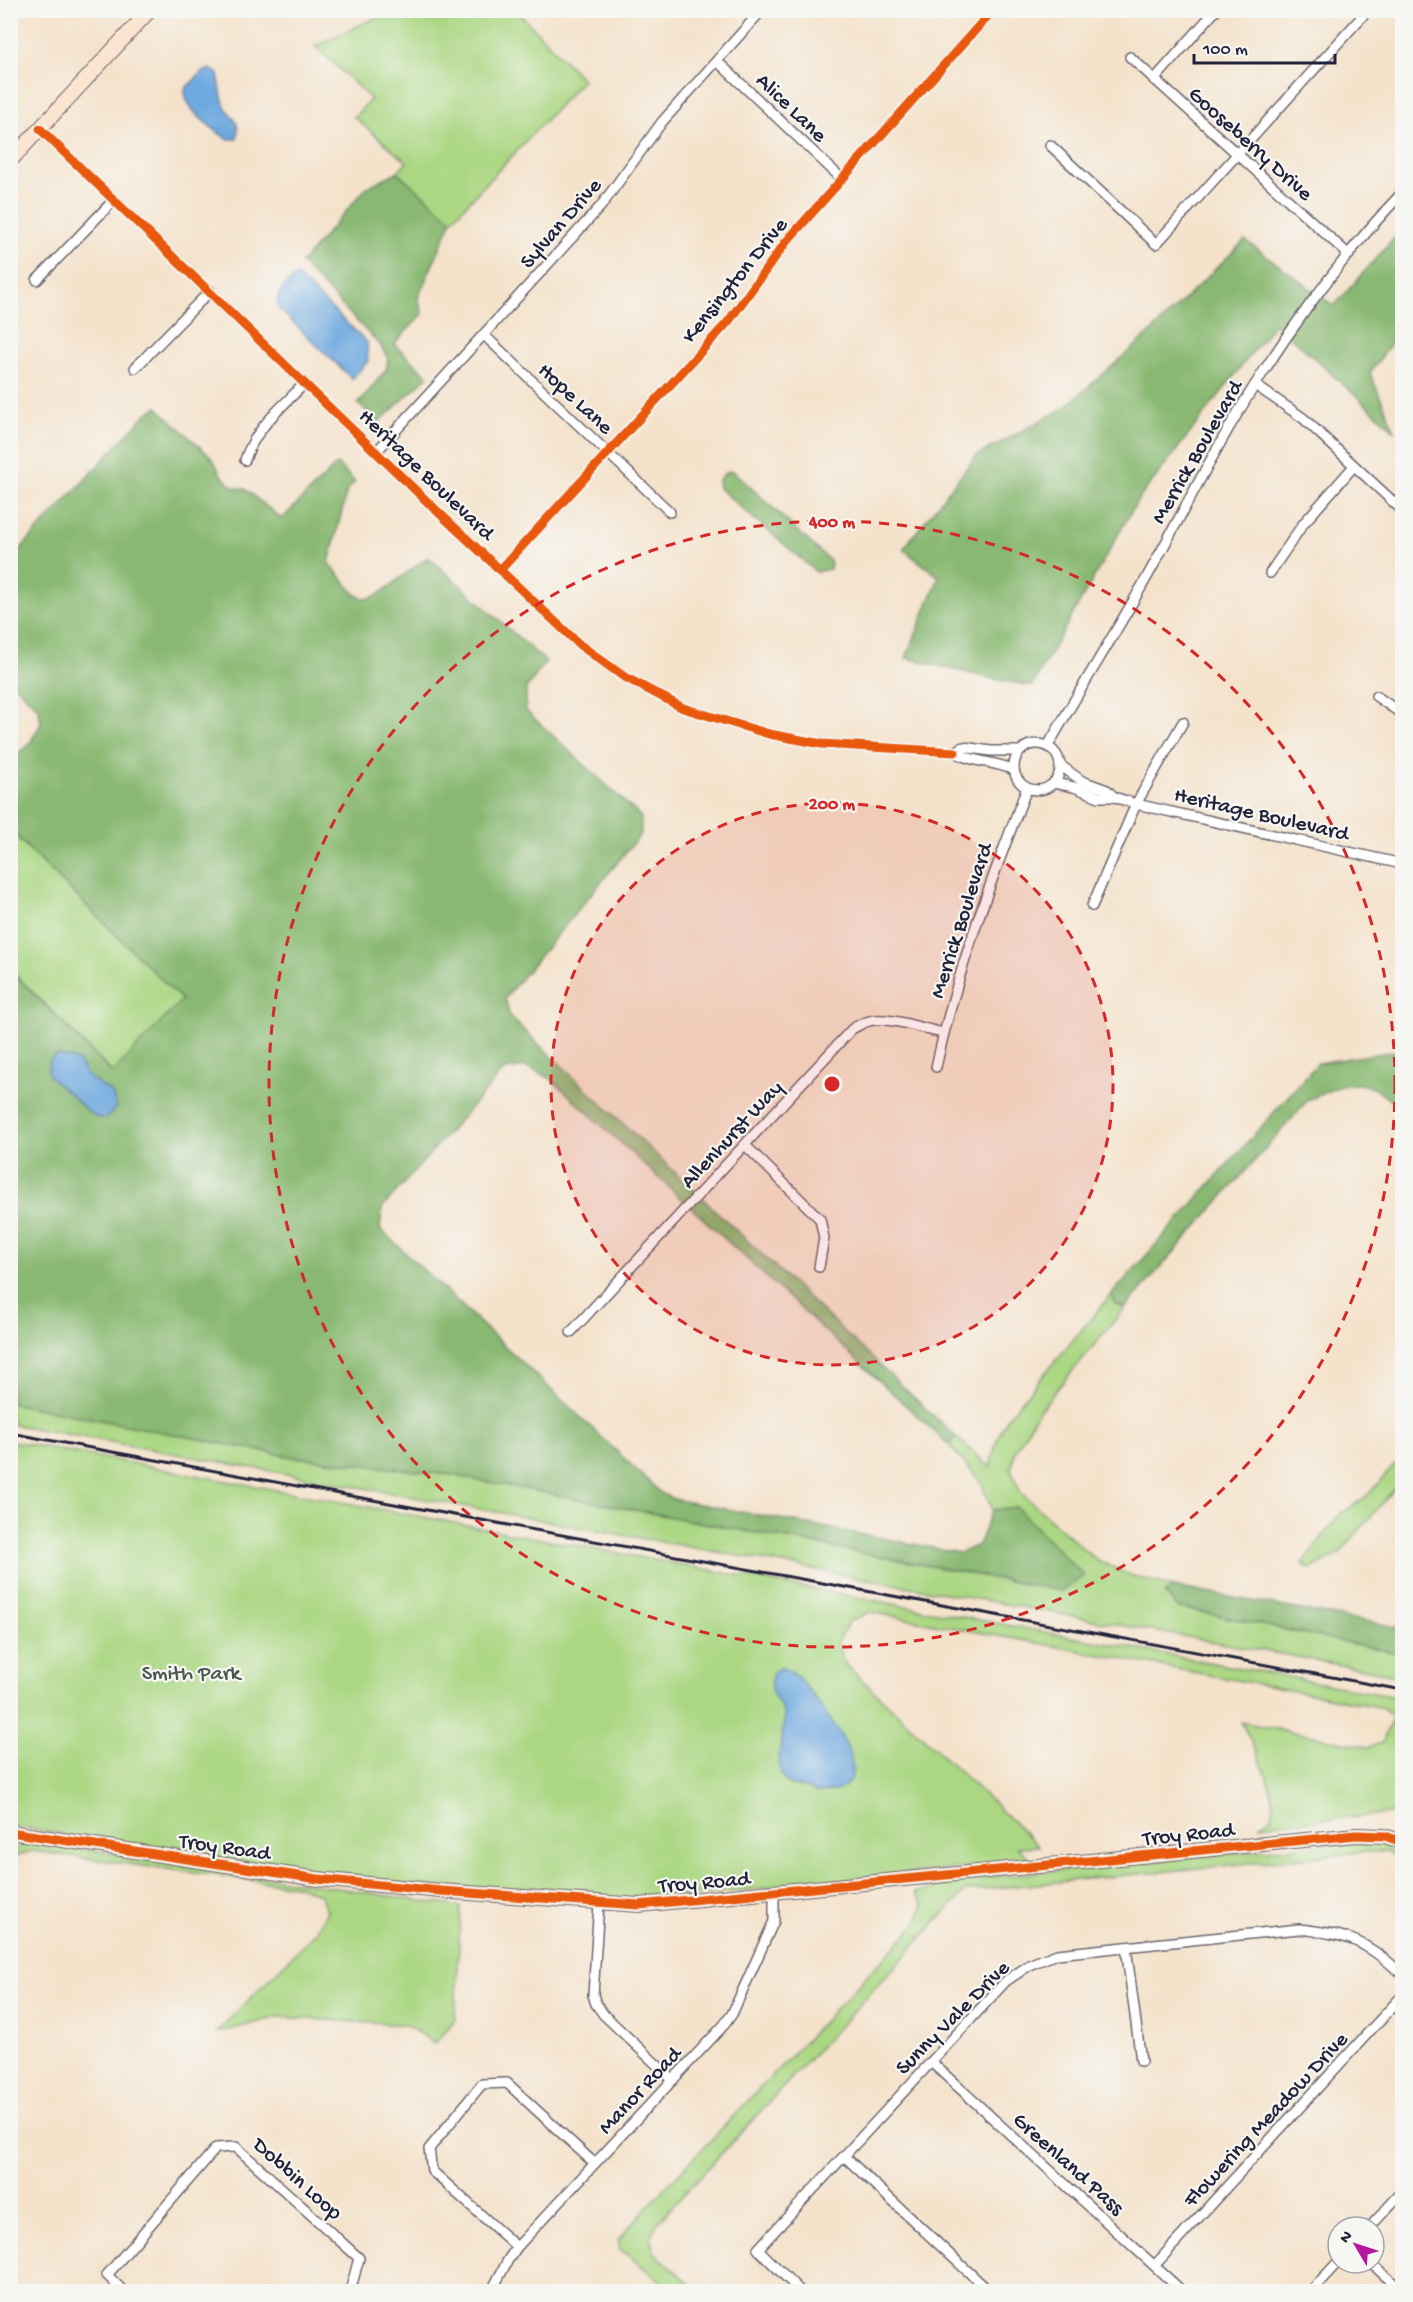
<svg xmlns="http://www.w3.org/2000/svg" width="1413" height="2302" font-family="'Gochi Hand',sans-serif">
	<rect width="100%" height="100%" fill="#f6f6f2"/>
	<filter id="ink" filterUnits="userSpaceOnUse"><feTurbulence type="fractalNoise" baseFrequency=".0167" numOctaves="2"/><feDisplacementMap in="SourceGraphic" scale="12" xChannelSelector="R" yChannelSelector="G"/><feConvolveMatrix kernelMatrix="1 2 1 2 8 2 1 2 1" color-interpolation-filters="sRGB"/></filter>
	<filter id="wash" filterUnits="userSpaceOnUse"><feTurbulence type="fractalNoise" baseFrequency=".008" numOctaves="4" result="noise"/><feDisplacementMap in="SourceGraphic" scale="24" xChannelSelector="R" yChannelSelector="G"/><feGaussianBlur stdDeviation="1.35" result="paint"/><feColorMatrix in="noise" values="0 0 0 0 0 0 0 0 0 0 0 0 0 0 0 0 0 1.4 0 .05"/><feComposite in="paint" operator="in"/></filter>
	<g filter="url(#wash)">
		<rect width="100%" height="100%" fill="#f4e2cb"/>
		<g fill="#abd783" stroke="#667c5f" stroke-width="1.5">
			<path d="M390,11H517L583,80L452,220L397,172L407,162L354,117L371,99L315,46Z"/>
			<path d="M10,831L183,1000L113,1073L11,970Z"/>
			<path d="M1112,1294L1115,1304L1125,1308L1038,1412L1015,1451L1011,1470L1021,1493L1096,1560L1130,1575L1174,1587L1165,1594L1177,1607L1402,1654V1676L11,1424L10,1403L293,1457L451,1475L1062,1591L1016,1507L992,1510L981,1482L949,1445L956,1437L990,1467L997,1439L1008,1417Z"/>
			<path d="M11,1441L1402,1698V1814L1399,1813L1259,1825C1262,1823 1268,1820 1271,1817C1283,1801 1250,1739 1241,1722L1368,1747L1382,1743L1393,1717L1380,1707L870,1612L849,1621L837,1644L845,1664L1039,1846L1017,1847L1032,1861L628,1902L375,1882L11,1826Z"/>
			<path d="M1402,1457V1480L1339,1554L1311,1569L1302,1564L1340,1514L1366,1497Z"/>
			<path d="M23,1840L461,1907L455,2020L435,2043L405,2025L278,2017L216,2033L316,1932L327,1911L320,1895L302,1887L32,1851L11,1858Z"/>
			<path d="M1368,1840L1391,1843L1402,1847V1860L1387,1852H1362L965,1891L657,2223L650,2238L655,2253L698,2291H671L668,2287L620,2249L618,2240L649,2205L916,1924L923,1904L915,1893L962,1880Z"/>
		</g>
		<g fill="#88b871" stroke="#556d56" stroke-width="1.5">
			<path d="M397,172L452,220L418,298L423,314L394,344L428,376L379,422L358,404L386,370L388,359L380,345L301,263L367,187Z"/>
			<path d="M1402,229V328L1370,373L1395,431L1275,323L1138,500L1032,686L993,679L906,658L939,577L903,549L976,456L1064,408L1149,334L1245,240L1334,306Z"/>
			<path d="M157,407L212,458L222,476L233,487L245,489L282,519L337,464L355,482L347,490L329,563L356,595L366,599L378,595L428,557L546,662L526,688V711L641,817V834L505,998L510,1017L956,1437L949,1445L550,1078L527,1067L504,1070L382,1208L380,1229L661,1493L673,1499L960,1553L978,1545L992,1510L1016,1507L1084,1576L1062,1591L451,1475L293,1457L11,1403L10,970L112,1073L182,1000L11,831V758L28,746L41,724L39,709L11,681V559L146,414Z"/>
			<path d="M733,471L831,562L830,569L816,572L719,488L718,481L726,472Z"/>
			<path d="M1402,1050V1111C1364,1075 1354,1079 1308,1100L1125,1308L1115,1304L1112,1294L1318,1063Z"/>
			<path d="M1174,1587L1402,1628V1654L1177,1607L1165,1593Z"/>
		</g>
		<g fill="#6ea9df" stroke="#48668d" stroke-width="1.5">
			<path d="M210,69L218,74C220,84 221,99 226,108C234,121 240,121 237,139H227C212,127 184,111 185,89L202,72Z"/>
			<path d="M296,275L367,342L368,361L352,379L279,309C272,294 287,284 296,275Z"/>
			<path d="M57,1055L78,1061L87,1076L112,1093L116,1106C103,1134 83,1106 71,1095C64,1089 56,1083 49,1076C47,1067 48,1059 57,1055Z"/>
			<path d="M780,1667C804,1675 815,1701 830,1719C849,1744 874,1791 820,1793C814,1793 809,1788 803,1787C795,1786 788,1786 783,1778C774,1762 783,1737 784,1720C785,1702 764,1697 773,1673Z"/>
		</g>
	</g>
	<g filter="url(#ink)">
		<g fill="none" stroke-linecap="round" stroke-linejoin="round">
			<defs>
				<g id="street">
					<path d="M1130,57L1349,255"/>
					<path d="M717,61L842,179"/>
					<path d="M1154,80L1216,10"/>
					<path d="M40,129L436,510L580,645L623,676L683,708L769,734L822,744L955,752"/>
					<path d="M1050,145L1156,244L1368,10"/>
					<path d="M37,280L114,200"/>
					<path d="M484,335L670,512"/>
					<path d="M135,368L210,291"/>
					<path d="M1255,385L1303,418L1402,510"/>
					<path d="M377,451L601,206L662,122L762,10"/>
					<path d="M245,460C255,428 282,407 305,383"/>
					<path d="M501,569L728,322L786,242L993,10"/>
					<path d="M1270,573L1303,524L1354,466"/>
					<path d="M1376,696L1402,714"/>
					<circle cx="1037" cy="767" r="23"/>
					<path d="M1048,746C1080,689 1115,634 1147,577C1175,527 1201,476 1230,426C1276,347 1339,259 1402,193"/>
					<path d="M1060,765L1082,781L1107,790L1114,797"/>
					<path d="M1014,770C994,761 970,762 955,752L963,747L991,751H1019"/>
					<path d="M1054,783L1074,787L1099,797H1114L1136,804L1402,864"/>
					<path d="M1092,906L1136,804L1183,722"/>
					<path d="M936,1067C957,971 991,880 1027,788"/>
					<path d="M745,1145L820,1219L824,1238L819,1267"/>
					<path d="M571,1332L852,1029C859,1025 865,1021 874,1020C896,1018 922,1029 943,1033"/>
					<path d="M599,1903L593,1995L596,2004L604,2015L673,2080"/>
					<path d="M1126,1947L1141,2061"/>
					<path d="M931,2062L1183,2292"/>
					<path d="M844,2156L990,2292"/>
					<path d="M1370,2227L1402,2192"/>
					<path d="M517,2247L432,2171L429,2149L482,2084L507,2083L594,2163"/>
					<path d="M1371,2263L1402,2291"/>
					<path d="M1155,2265L1402,1996"/>
					<path d="M124,2292L107,2275L216,2148L236,2147L359,2258L350,2292"/>
					<path d="M491,2292L508,2260L517,2247L724,2025L732,2014L774,1921V1893"/>
					<path d="M801,2292L758,2249L1006,1981L1031,1964L1057,1954L1299,1929C1348,1934 1366,1941 1402,1974"/>
					<path d="M1310,2292L1338,2262"/>
				</g>
				<g id="secondary">
					<path d="M10,161L150,10"/>
					<path d="M10,1832L318,1879L441,1891L639,1905L1356,1835L1385,1836L1402,1842"/>
				</g>
			</defs>
			<use href="#street" stroke="#6c656d" stroke-width="12"/>
			<use href="#secondary" stroke="#6c656d" stroke-width="16"/>
			<use href="#street" stroke="#fff" stroke-width="9"/>
			<use href="#secondary" stroke="#fce5d0" stroke-width="14"/>
			<path stroke="#22223b" stroke-width="3" d="M10,1433L1402,1690"/>
			<defs>
				<g id="cycleway">
					<path d="M40,129L436,510L580,645L623,676L683,708L769,734L822,744L955,752"/>
					<path d="M501,569L728,322L786,242L993,10"/>
					<path d="M10,1832L318,1879L441,1891L639,1905L1356,1835L1385,1836L1402,1842"/>
				</g>
			</defs>
			<use href="#cycleway" stroke="#f6f6f2" stroke-width="13"/>
			<use href="#cycleway" stroke="#e8590c" stroke-width="9"/>
		</g>
	</g>
	<circle cx="832" cy="1084" r="281" fill="#d62828" fill-opacity=".12"/>
	<g fill="none" stroke="#d62828" stroke-width="3" stroke-dasharray="10 8">
		<circle cx="832" cy="1084" r="281"/>
		<circle cx="832" cy="1084" r="563"/>
	</g>
	<g text-anchor="middle" stroke-width="4.5" stroke-linejoin="round" paint-order="stroke">
		<g font-size="22" fill="#22223b" stroke="#f6f6f2">
			<text transform="translate(793 106) rotate(44)" y="8">Alice Lane</text>
			<text transform="translate(1252 142) rotate(42)" y="8">Gooseberry Drive</text>
			<text transform="translate(559 222) rotate(-49)" y="8">Sylvan Drive</text>
			<text transform="translate(733 279) rotate(-51)" y="8">Kensington Drive</text>
			<text transform="translate(577 397) rotate(43)" y="8">Hope Lane</text>
			<text transform="translate(1195 451) rotate(-60)" y="8">Merrick Boulevard</text>
			<text transform="translate(428 473) rotate(44)" y="8">Heritage Boulevard</text>
			<text transform="translate(1262 812) rotate(13)" y="8">Heritage Boulevard</text>
			<text transform="translate(959 920) rotate(-72)" y="8">Merrick Boulevard</text>
			<text transform="translate(730 1133) rotate(-47)" y="8">Allenhurst Way</text>
			<text transform="translate(1188 1832) rotate(-6)" y="8">Troy Road</text>
			<text transform="translate(225 1845) rotate(8)" y="8">Troy Road</text>
			<text transform="translate(704 1880) rotate(-5)" y="8">Troy Road</text>
			<text transform="translate(951 2016) rotate(-45)" y="8">Sunny Vale Drive</text>
			<text transform="translate(638 2089) rotate(-47)" y="8">Manor Road</text>
			<text transform="translate(1264 2118) rotate(-47)" y="8">Flowering Meadow Drive</text>
			<text transform="translate(1070 2162) rotate(42)" y="8">Greenland Pass</text>
			<text transform="translate(299 2177) rotate(42)" y="8">Dobbin Loop</text>
		</g>
		<g font-size="22" fill="#4b5851" stroke="#f6f6f2">
			<text x="191" y="1679">Smith Park</text>
		</g>
	</g>
	<circle cx="832" cy="1084" r="9" fill="#d62828" stroke="#f6f6f2" stroke-width="3"/>
	<g font-size="18" text-anchor="middle" font-weight="bold" fill="#d62828" stroke="#f6f6f2" stroke-width="4.5" stroke-linejoin="round" paint-order="stroke">
		<text x="832" y="527">400 m</text>
		<text x="832" y="809">200 m</text>
	</g>
	<rect width="1413" height="2302" fill="none" stroke="#f6f6f2" stroke-width="36"/>
	<g transform="translate(1356 2245) rotate(309)"><circle r="28" fill="#f6f6f2" stroke="#a1a1a9" stroke-width="1.5"/>
	<path d="M0-4.5L10 22L0 15L-10 22Z" fill="#b5179e"/>
	<text y="-9" font-size="16" font-weight="bold" text-anchor="middle" fill="#22223b">N</text>
	</g>
	<path d="M1194 54v9h141v-9" fill="none" stroke="#22223b" stroke-width="3"/>
	<text x="1203" y="54" font-size="18" fill="#22223b" stroke="#f6f6f2" stroke-width="4.5" paint-order="stroke">100 m</text>
</svg>
